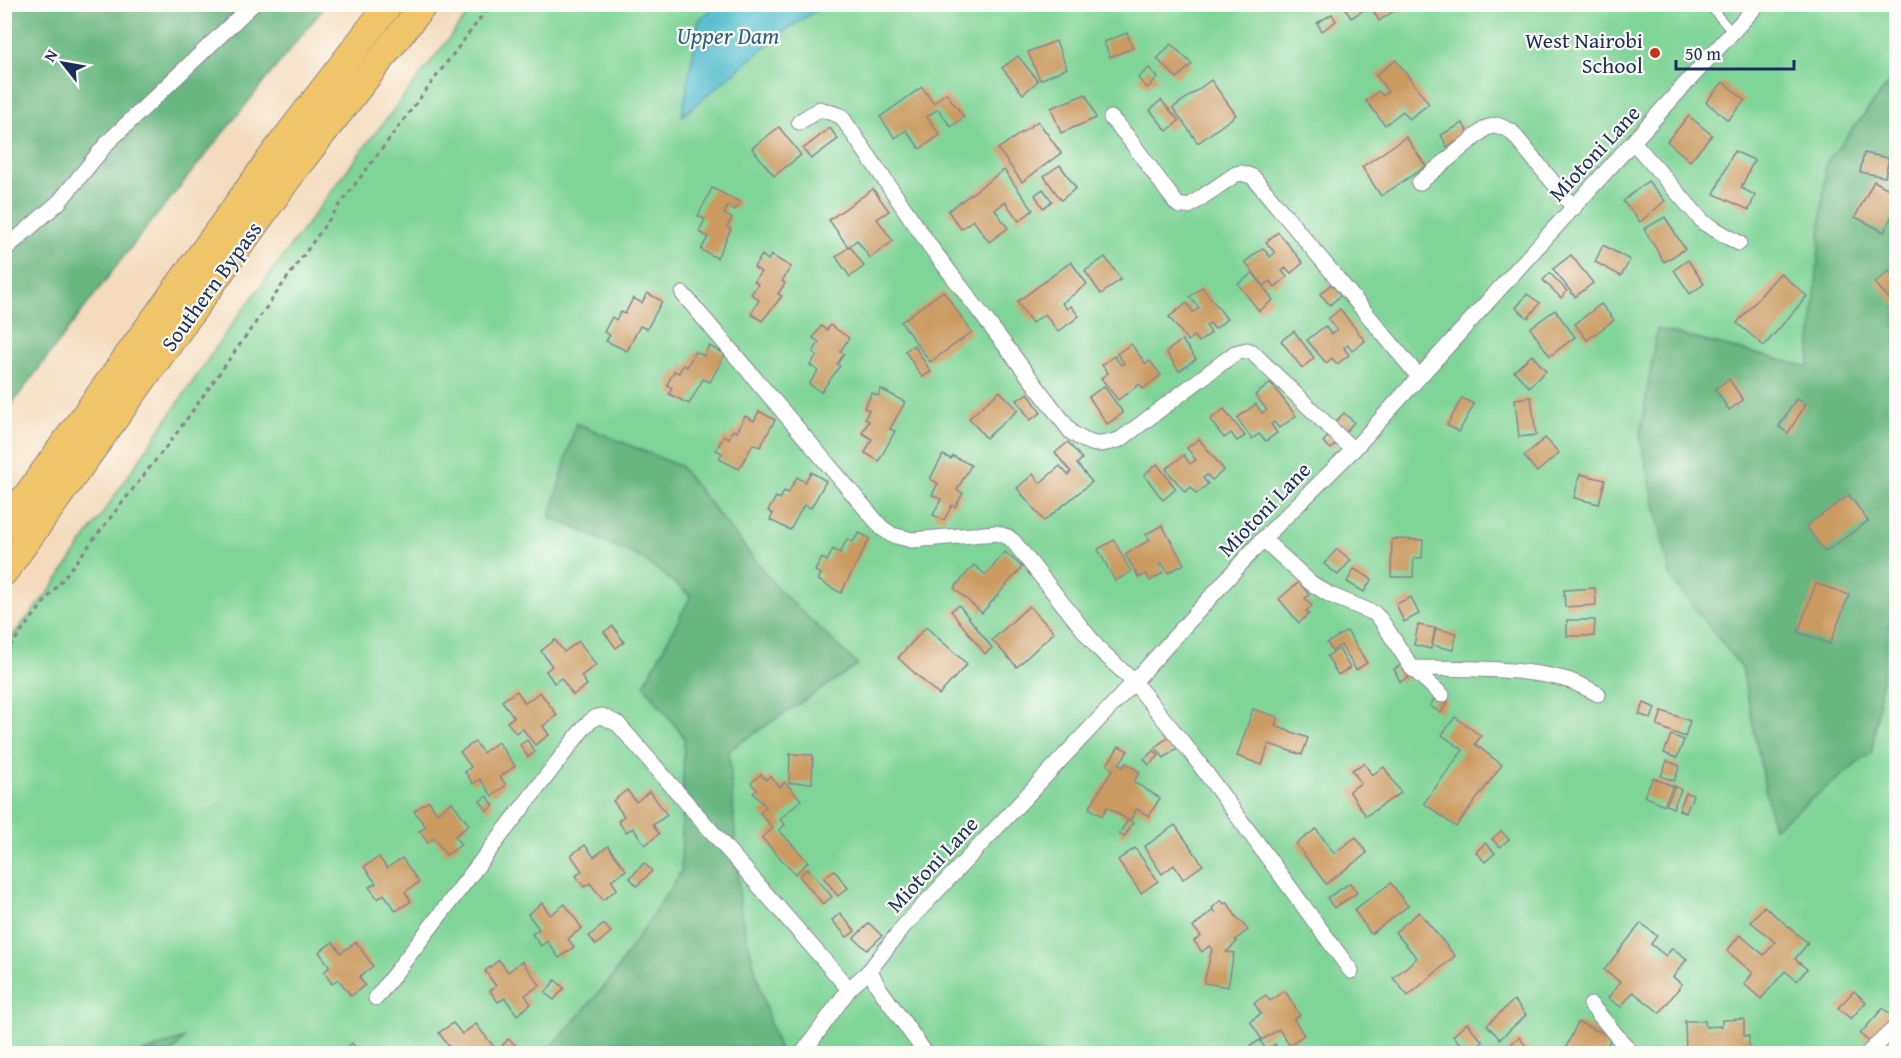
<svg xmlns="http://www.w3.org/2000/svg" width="1901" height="1058" font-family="'Gentium Book Plus',serif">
	<rect width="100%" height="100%" fill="#fdfcf7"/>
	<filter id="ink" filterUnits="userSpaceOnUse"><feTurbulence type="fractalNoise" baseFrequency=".0167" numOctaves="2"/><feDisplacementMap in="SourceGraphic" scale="12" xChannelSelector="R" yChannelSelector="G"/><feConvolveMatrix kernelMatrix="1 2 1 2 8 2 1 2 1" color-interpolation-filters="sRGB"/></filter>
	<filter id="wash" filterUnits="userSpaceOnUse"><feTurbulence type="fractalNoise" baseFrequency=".008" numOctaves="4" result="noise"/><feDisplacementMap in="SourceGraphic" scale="24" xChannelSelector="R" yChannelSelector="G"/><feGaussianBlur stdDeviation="1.35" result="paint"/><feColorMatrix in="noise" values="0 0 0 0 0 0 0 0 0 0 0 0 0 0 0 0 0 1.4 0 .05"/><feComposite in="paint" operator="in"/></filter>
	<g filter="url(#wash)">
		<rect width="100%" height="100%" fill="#f3dbbc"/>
		<path fill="#7fd497" stroke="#4d827a" stroke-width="1.5" d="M475,5H1896V1053L5,1054V645L51,589L226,333L360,153Z"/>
		<g fill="#67b680" stroke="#41726f" stroke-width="1.5">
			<path d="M5,5H326L124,256L5,413Z"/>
			<path d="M1896,74V574L1872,752L1773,829L1742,668L1671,578L1640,436L1657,329L1809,367L1826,163Z"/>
			<path d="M576,423L680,466L778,589L858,665L729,750L741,916L769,1020L781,1053L545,1054L610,980L681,872L684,737L644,685L691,596L642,558L550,517Z"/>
			<path d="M184,1038L172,1053H141Z"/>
		</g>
		<path fill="#51bcce" stroke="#367696" stroke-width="1.5" d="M717,5H824L783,32L682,116L699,20Z"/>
		<g id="blocks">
			<g fill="#cb9a61">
				<path d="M1351,4H1365L1367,8L1351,18L1345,8Z"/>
				<path d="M1369,4H1404L1379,21Z"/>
				<path d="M1332,14L1336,21L1322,31L1317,23Z"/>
				<path d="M1127,33L1133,48L1110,57L1104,42Z"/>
				<path d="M1056,41L1067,68L1040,80L1028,52Z"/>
				<path d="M1171,44L1192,64L1177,78L1157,59Z"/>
				<path d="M1018,56L1038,81L1023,94L1002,68Z"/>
				<path d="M1396,60L1429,104L1409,119L1403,111L1385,125L1366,101L1379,91L1383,96L1388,92L1376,75Z"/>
				<path d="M1149,68L1158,78L1147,88L1138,78Z"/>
				<path d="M1211,80L1236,115L1198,143L1173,108Z"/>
				<path d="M1723,82L1745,100L1728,120L1706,102Z"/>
				<path d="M922,87L933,103L946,93L964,117L951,127L938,109L927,117L940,135L920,149L906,130L895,138L880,117Z"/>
				<path d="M1086,94L1096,118L1061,133L1051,108Z"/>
				<path d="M1161,100L1179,121L1167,131L1150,110Z"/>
				<path d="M1689,116L1712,135L1690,161L1667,141Z"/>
				<path d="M1038,121L1061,153L1022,182L998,149Z"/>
				<path d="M1463,123L1469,135L1447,147L1441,135Z"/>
				<path d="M779,127L801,155L774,176L752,148Z"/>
				<path d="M830,128L838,139L811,159L803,149Z"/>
				<path d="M1406,137L1426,166L1381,196L1362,167Z"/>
				<path d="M1734,151L1754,160L1741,188L1755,195L1749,210L1714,194Z"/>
				<path d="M1864,153L1889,158L1885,177L1860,172Z"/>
				<path d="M1060,165L1076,188L1061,200L1044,176Z"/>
				<path d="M1004,170L1033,210L1019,221L1005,202L995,210L1008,228L989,242L973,220L961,229L948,211Z"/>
				<path d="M1648,181L1665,201L1640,222L1623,201Z"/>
				<path d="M1874,181L1896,193V208L1884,232L1855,217Z"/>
				<path d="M712,188L740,202L735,210L728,206L724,214L732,218L727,227L731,229L717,258L701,250L708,237L699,232L705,219L698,216Z"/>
				<path d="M873,189L889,211L877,219L893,241L870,258L857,240L848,247L829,220Z"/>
				<path d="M1043,189L1052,201L1043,208L1035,195Z"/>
				<path d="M1665,217L1685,249L1664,262L1644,229Z"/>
				<path d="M1278,232L1303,263L1291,273L1286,268L1282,271L1287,277L1275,287L1270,281L1264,286L1245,262L1263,248L1270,257L1275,253L1266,242Z"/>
				<path d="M1603,245L1630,260L1621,276L1595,262Z"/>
				<path d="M850,246L864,266L850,277L836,257Z"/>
				<path d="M762,255L768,260L771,255L791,267L782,281L785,283L778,294L782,296L762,321L751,314L759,300L751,294L758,284L754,281L761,272L754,267Z"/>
				<path d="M1571,255L1593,283L1575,297L1553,269Z"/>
				<path d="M1105,257L1121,279L1101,294L1085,271Z"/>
				<path d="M1688,260L1704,284L1690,294L1674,270Z"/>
				<path d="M1071,262L1087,284L1062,303L1067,309L1071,306L1079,316L1058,332L1045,314L1032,323L1017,302Z"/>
				<path d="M1889,271L1896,279V306L1875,283Z"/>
				<path d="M1253,273L1273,300L1259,311L1238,284Z"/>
				<path d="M1550,273L1567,291L1561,298L1543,280Z"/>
				<path d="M1780,273L1807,296L1764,346L1737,323Z"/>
				<path d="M1331,284L1341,295L1330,305L1320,294Z"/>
				<path d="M1202,287L1227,319L1215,329L1210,323L1206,326L1211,333L1199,342L1194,336L1188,341L1169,317L1187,303L1193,312L1199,308L1190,297Z"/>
				<path d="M943,291L972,332L930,362L901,322Z"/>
				<path d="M647,293L662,301L647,329L640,326L627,351L606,341L610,335L604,332L612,317L616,320L621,312L625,314L633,298L642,303Z"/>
				<path d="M1527,294L1540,303L1528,318L1516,308Z"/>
				<path d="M1601,304L1614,320L1587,340L1575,324Z"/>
				<path d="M1340,309L1365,341L1352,351L1348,345L1344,348L1349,355L1337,364L1332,358L1326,363L1307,340L1325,326L1331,334L1337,330L1328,319Z"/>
				<path d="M1555,310L1575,337L1550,356L1530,328Z"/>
				<path d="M830,325L849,338L840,352L844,354L837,364L840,366L821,392L809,384L818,371L810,365L817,355L813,352L819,342L813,338L821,326L827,330Z"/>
				<path d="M1294,331L1314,358L1302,368L1281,341Z"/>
				<path d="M1182,340L1196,359L1179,371L1166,352Z"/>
				<path d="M1131,344L1146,364L1150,361L1161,375L1143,389L1140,384L1118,400L1101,378L1108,373L1102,365L1114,356L1121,365L1124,363L1117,354Z"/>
				<path d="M914,345L931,372L922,377L905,351Z"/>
				<path d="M709,346L725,354L710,382L703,379L689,404L669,394L672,388L667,385L674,371L679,373L683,365L687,367L695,351L704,356Z"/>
				<path d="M1532,355L1546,371L1529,387L1514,371Z"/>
				<path d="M1729,379L1743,400L1729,410L1715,389Z"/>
				<path d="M1271,383L1296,416L1279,428L1274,422L1271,424L1277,433L1266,441L1259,434L1252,439L1237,418L1256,404L1262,413L1267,410L1255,395Z"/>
				<path d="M1104,386L1123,413L1107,424L1089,397Z"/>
				<path d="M881,389L905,402L890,429L895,431L879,461L865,453L872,439L862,433L869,421L865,419L869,410L864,408L872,393L878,396Z"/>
				<path d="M1000,391L1018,410L986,438L969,418Z"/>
				<path d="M1028,393L1041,413L1030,420L1017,400Z"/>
				<path d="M1531,397L1536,435L1519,437L1515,399Z"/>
				<path d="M1462,398L1474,404L1459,432L1447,425Z"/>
				<path d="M1796,399L1806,404L1788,433L1779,427Z"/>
				<path d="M1224,409L1245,436L1237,441L1231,433L1224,438L1210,420Z"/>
				<path d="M759,411L775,420L760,447L753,444L739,469L719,459L722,453L716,450L724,436L729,438L733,430L737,432L745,416L754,421Z"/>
				<path d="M1344,413L1354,422L1346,432L1335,422Z"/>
				<path d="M1330,434L1338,441L1331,449L1323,442Z"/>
				<path d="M1545,438L1559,453L1537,472L1524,456Z"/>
				<path d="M1199,439L1224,470L1212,480L1207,475L1203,478L1208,484L1196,494L1191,487L1185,492L1166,469L1184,455L1190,464L1196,460L1187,448Z"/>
				<path d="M1068,442L1082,459L1077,464L1092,482L1044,521L1017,488L1033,474L1040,483L1060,466L1068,475L1071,472L1055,453Z"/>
				<path d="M943,455L951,459L953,456L971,465L957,490L963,493L955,507L952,505L944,520L933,515L941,499L932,495L938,483L930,479Z"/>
				<path d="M1157,464L1176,489L1163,500L1144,475Z"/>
				<path d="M811,472L826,481L811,508L804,505L790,530L770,520L773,514L768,511L776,497L780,499L784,491L788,493L797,477L805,482Z"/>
				<path d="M1580,474L1605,480L1599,504L1574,498Z"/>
				<path d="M1849,495L1868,521L1825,552L1806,526Z"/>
				<path d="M1162,525L1184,564L1168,573L1162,563L1159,565L1163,573L1150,581L1146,574L1139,578L1125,554L1150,540L1146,534Z"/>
				<path d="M859,533L870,538L841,593L818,580L821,574L815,571L822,558L827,561L833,549L840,553L847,539L853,542Z"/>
				<path d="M1392,539L1423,540L1422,558H1414L1413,577H1391Z"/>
				<path d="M1114,540L1131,572L1115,581L1098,549Z"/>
				<path d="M1337,549L1351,560L1338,575L1324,564Z"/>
				<path d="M1005,552L1022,567L982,613L954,588L974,565L986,575Z"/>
				<path d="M1354,569L1372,579L1364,592L1347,582Z"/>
				<path d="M1299,582L1309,595L1305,598L1312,606L1306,611L1309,614L1299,623L1279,599Z"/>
				<path d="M1816,583L1849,595L1830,644L1798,632Z"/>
				<path d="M1595,588L1596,605L1565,607L1564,590Z"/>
				<path d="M1411,597L1419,614L1404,622L1396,604Z"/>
				<path d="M959,605L992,648L985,654L951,611Z"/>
				<path d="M1029,606L1054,632L1017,667L992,640Z"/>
				<path d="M1567,620H1595L1594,636H1567Z"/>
				<path d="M1418,625L1435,628L1431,649L1414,645Z"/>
				<path d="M613,626L624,642L616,648L604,632Z"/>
				<path d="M926,627L967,664L939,695L898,658Z"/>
				<path d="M1436,629L1457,633L1453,650L1432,645Z"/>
				<path d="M1347,631L1367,663L1356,670L1341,645L1332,651L1327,643Z"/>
				<path d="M555,640L564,652L579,641L596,665L581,676L587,685L573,695L561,678L554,683L546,671L552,666L541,651Z"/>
				<path d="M1339,649L1350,668L1338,675L1327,656Z"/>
				<path d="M1405,663L1411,676L1400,682L1394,669Z"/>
				<path d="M517,691L525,703L540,692L557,715L543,726L549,735L535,745L522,728L516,733L507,722L514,717L502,701Z"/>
				<path d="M1437,694L1448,701L1441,713L1430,706Z"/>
				<path d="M1644,703L1655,708L1651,719L1639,714Z"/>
				<path d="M1253,709L1278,717L1275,726L1308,738L1302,755L1269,744L1262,765L1237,756Z"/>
				<path d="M1662,711L1690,721L1685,737L1657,726Z"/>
				<path d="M1455,717L1481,736L1475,744L1502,765L1456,827L1424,803L1463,750L1442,735Z"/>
				<path d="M1671,735L1684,740L1677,758L1664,753Z"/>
				<path d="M1169,737L1177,748L1164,758L1155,747Z"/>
				<path d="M527,740L535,752L528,757L520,745Z"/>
				<path d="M475,742L483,753L498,742L515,766L500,777L506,785L492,796L480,779L473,784L465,772L471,767L460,752Z"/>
				<path d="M1119,746L1128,751L1119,764L1123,767L1126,763L1140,772L1134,782L1160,798L1149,816L1137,809L1130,820L1133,823L1124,837L1119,834L1128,820L1107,807L1102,816L1089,808L1113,769L1107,765Z"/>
				<path d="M1154,750L1159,756L1149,765L1144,759Z"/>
				<path d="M790,754L813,755L812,783H789Z"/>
				<path d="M1667,761L1680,766L1674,781L1661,776Z"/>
				<path d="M1364,763L1372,775L1384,767L1401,793L1366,816L1349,791L1361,783L1352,770Z"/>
				<path d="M761,774L766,780L770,776L780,787L785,782L801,800L780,819L785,825L779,830L808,862L795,874L762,838L773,828L760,813L766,807L753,793L757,790L751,783Z"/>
				<path d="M1653,778L1673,786L1664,805L1644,796Z"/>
				<path d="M1675,786L1681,790L1673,808L1666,805Z"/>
				<path d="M627,790L636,802L650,791L667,815L653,825L659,834L645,845L633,828L626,832L618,821L624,816L613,801Z"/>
				<path d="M1686,793L1693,795L1686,813L1679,810Z"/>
				<path d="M487,796L494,806L487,811L480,801Z"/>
				<path d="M429,801L437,813L452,802L469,825L455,836L461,845L446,855L434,838L428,843L419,831L426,827L414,811Z"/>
				<path d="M1175,825L1203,865L1183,879L1174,865L1162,874L1144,847Z"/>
				<path d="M1316,829L1334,853L1356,837L1367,853L1326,884L1296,844Z"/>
				<path d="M1501,831L1509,839L1500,847L1492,839Z"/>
				<path d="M1485,843L1495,853L1485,862L1476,852Z"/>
				<path d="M585,845L594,857L608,846L626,870L611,880L617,889L603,900L590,883L584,887L576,876L582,871L571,855Z"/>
				<path d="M1135,848L1158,881L1141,893L1118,860Z"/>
				<path d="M379,857L387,868L402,858L419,882L405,892L411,901L396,911L384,894L378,899L369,887L376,883L364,867Z"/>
				<path d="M644,863L652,871L637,886L630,878Z"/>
				<path d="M808,868L832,897L823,904L799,876Z"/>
				<path d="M834,870L848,888L838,896L824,878Z"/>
				<path d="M1350,883L1357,893L1334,908L1327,898Z"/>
				<path d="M1391,883L1408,906L1371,934L1354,910Z"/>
				<path d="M1221,900L1224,904L1227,902L1239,921L1240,920L1248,930L1235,940L1237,942L1226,952L1234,953L1228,987L1204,983L1212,949L1209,946L1202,952L1194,941L1201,936L1193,927L1212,911L1215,912L1212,908Z"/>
				<path d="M542,903L550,915L565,904L582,928L568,939L574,947L559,958L547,941L541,946L532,934L539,929L528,914Z"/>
				<path d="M1764,906L1808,943L1795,959L1807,969L1797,981L1785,971L1761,999L1744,984L1753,973L1727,951L1740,935L1764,955L1775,942L1751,922Z"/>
				<path d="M1419,912L1455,956L1408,996L1393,978L1417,958L1395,932Z"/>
				<path d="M840,913L855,931L847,937L832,920Z"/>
				<path d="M869,923L882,936L867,950L854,938Z"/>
				<path d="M1641,923L1657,936L1651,944L1666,956L1672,948L1687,959L1673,977L1682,984L1660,1013L1633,992L1621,1007L1608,998L1620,982L1604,970Z"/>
				<path d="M604,924L611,932L596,945L589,936Z"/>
				<path d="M333,942L341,953L356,942L373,966L359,977L365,985L351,996L338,979L332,984L324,972L330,967L319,952Z"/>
				<path d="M499,960L508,972L522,961L540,985L525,995L531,1004L517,1015L505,998L498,1002L490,991L496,986L485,971Z"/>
				<path d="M555,980L564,988L554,1000L545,993Z"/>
				<path d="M1285,991L1300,1015L1294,1019L1304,1035L1289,1045L1279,1029L1262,1040L1250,1021L1261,1014L1254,1003L1266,995L1270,1001Z"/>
				<path d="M1854,991L1866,1002L1851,1019L1838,1008Z"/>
				<path d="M1514,1000L1526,1015L1500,1039L1487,1025Z"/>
				<path d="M1883,1008L1894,1018L1872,1044L1860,1034Z"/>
				<path d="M1744,1019V1036H1749V1054H1686L1685,1021H1705L1706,1027L1722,1026V1020Z"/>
				<path d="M1578,1022L1611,1037L1604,1054H1563Z"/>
				<path d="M453,1023L462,1034L476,1024L494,1047L485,1054H444L450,1048L439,1033Z"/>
				<path d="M1467,1023L1483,1042L1470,1054L1453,1036Z"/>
				<path d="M1519,1037L1529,1050L1524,1054H1512L1507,1048Z"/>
				<path d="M508,1039L518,1047L512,1054H501L498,1051Z"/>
				<path d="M1260,1040L1266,1050L1275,1044L1279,1050L1274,1054H1255L1250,1046Z"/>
				<path d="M352,1043L359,1054H338Z"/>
			</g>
		</g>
	</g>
	<g filter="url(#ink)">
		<use href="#blocks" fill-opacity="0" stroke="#87858d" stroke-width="1.5"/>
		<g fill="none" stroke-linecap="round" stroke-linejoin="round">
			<defs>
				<path id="lane" d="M1711,4L1713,10L1733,33"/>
				<g id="street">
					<path d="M1111,118L1127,136L1176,203L1180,206H1189L1236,174L1242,173L1253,177L1419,377"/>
					<path d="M799,122L820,109L841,116L932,249L1071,432C1090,446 1099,447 1121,439L1235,353L1247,350L1252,352L1353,450"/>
					<path d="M1634,143L1704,223L1739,243"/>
					<path d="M1419,183L1486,128L1497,125L1511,131L1574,208"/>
					<path d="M4,250L59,202L108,142L253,4"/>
					<path d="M683,294L882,528L892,535L912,540L996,533L1008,537L1013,541L1097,647L1134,682L1192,754L1351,971"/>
					<path d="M1263,539L1311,583L1330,595L1374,613L1381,620L1412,668L1442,695"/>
					<path d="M1412,668C1462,669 1515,667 1564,679C1576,682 1588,689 1598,694"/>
					<path d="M376,998L585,726L594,718L602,716L618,724L849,989"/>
					<path d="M1591,1005L1632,1054"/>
					<path d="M802,1054L849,989L870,970"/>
					<path d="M926,1054L877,985L870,970L902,928L1134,682L1263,539L1353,450L1758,4"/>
					<path d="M1867,1054L1896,1027"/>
				</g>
				<g id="highway">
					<path d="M4,527L276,151L389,4"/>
					<path d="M4,572L294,170L424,4"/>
				</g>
			</defs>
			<use href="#lane" stroke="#87858d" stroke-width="10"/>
			<use href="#street" stroke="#87858d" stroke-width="17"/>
			<use href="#highway" stroke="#87858d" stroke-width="29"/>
			<g stroke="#87858d" stroke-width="3" stroke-dasharray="4.5 4.5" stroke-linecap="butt">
				<path d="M4,654L176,434L338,207L491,4"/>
				<path d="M4,660L8,652"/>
			</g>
			<use href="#lane" stroke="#fff" stroke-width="8"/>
			<use href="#street" stroke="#fff" stroke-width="15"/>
			<use href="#highway" stroke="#f0c469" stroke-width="27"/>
		</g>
	</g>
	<circle fill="#c8321e" stroke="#fdfcf7" stroke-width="2" cx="1655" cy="53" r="6"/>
	<g text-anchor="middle" stroke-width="4.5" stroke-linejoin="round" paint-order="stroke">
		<g font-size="22" fill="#1b2f5e" stroke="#fdfcf7" text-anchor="end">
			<text x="1643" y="48">West Nairobi<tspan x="1643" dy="25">School</tspan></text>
		</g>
		<g font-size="22" fill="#1b2f5e" stroke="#fdfcf7">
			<text transform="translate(1594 153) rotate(-47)" y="8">Miotoni Lane</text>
			<text transform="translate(211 286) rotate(-54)" y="8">Southern Bypass</text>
			<text transform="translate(1264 509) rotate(-46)" y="8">Miotoni Lane</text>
			<text transform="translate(932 864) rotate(-47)" y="8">Miotoni Lane</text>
		</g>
		<g font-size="24" font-style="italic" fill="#2e6085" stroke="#fdfcf7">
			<text x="728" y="44">Upper Dam</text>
		</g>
	</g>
	<rect width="1901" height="1058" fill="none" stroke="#fdfcf7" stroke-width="24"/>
	<g transform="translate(63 63) rotate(301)" stroke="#fdfcf7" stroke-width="4.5" paint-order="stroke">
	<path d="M0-4.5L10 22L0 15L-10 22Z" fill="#1b2f5e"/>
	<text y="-9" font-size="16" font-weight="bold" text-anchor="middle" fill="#1b2f5e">N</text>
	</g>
	<path d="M1676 60v9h118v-9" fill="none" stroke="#1b2f5e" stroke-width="3"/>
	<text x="1685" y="60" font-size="18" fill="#1b2f5e" stroke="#fdfcf7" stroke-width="4.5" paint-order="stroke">50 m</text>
</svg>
